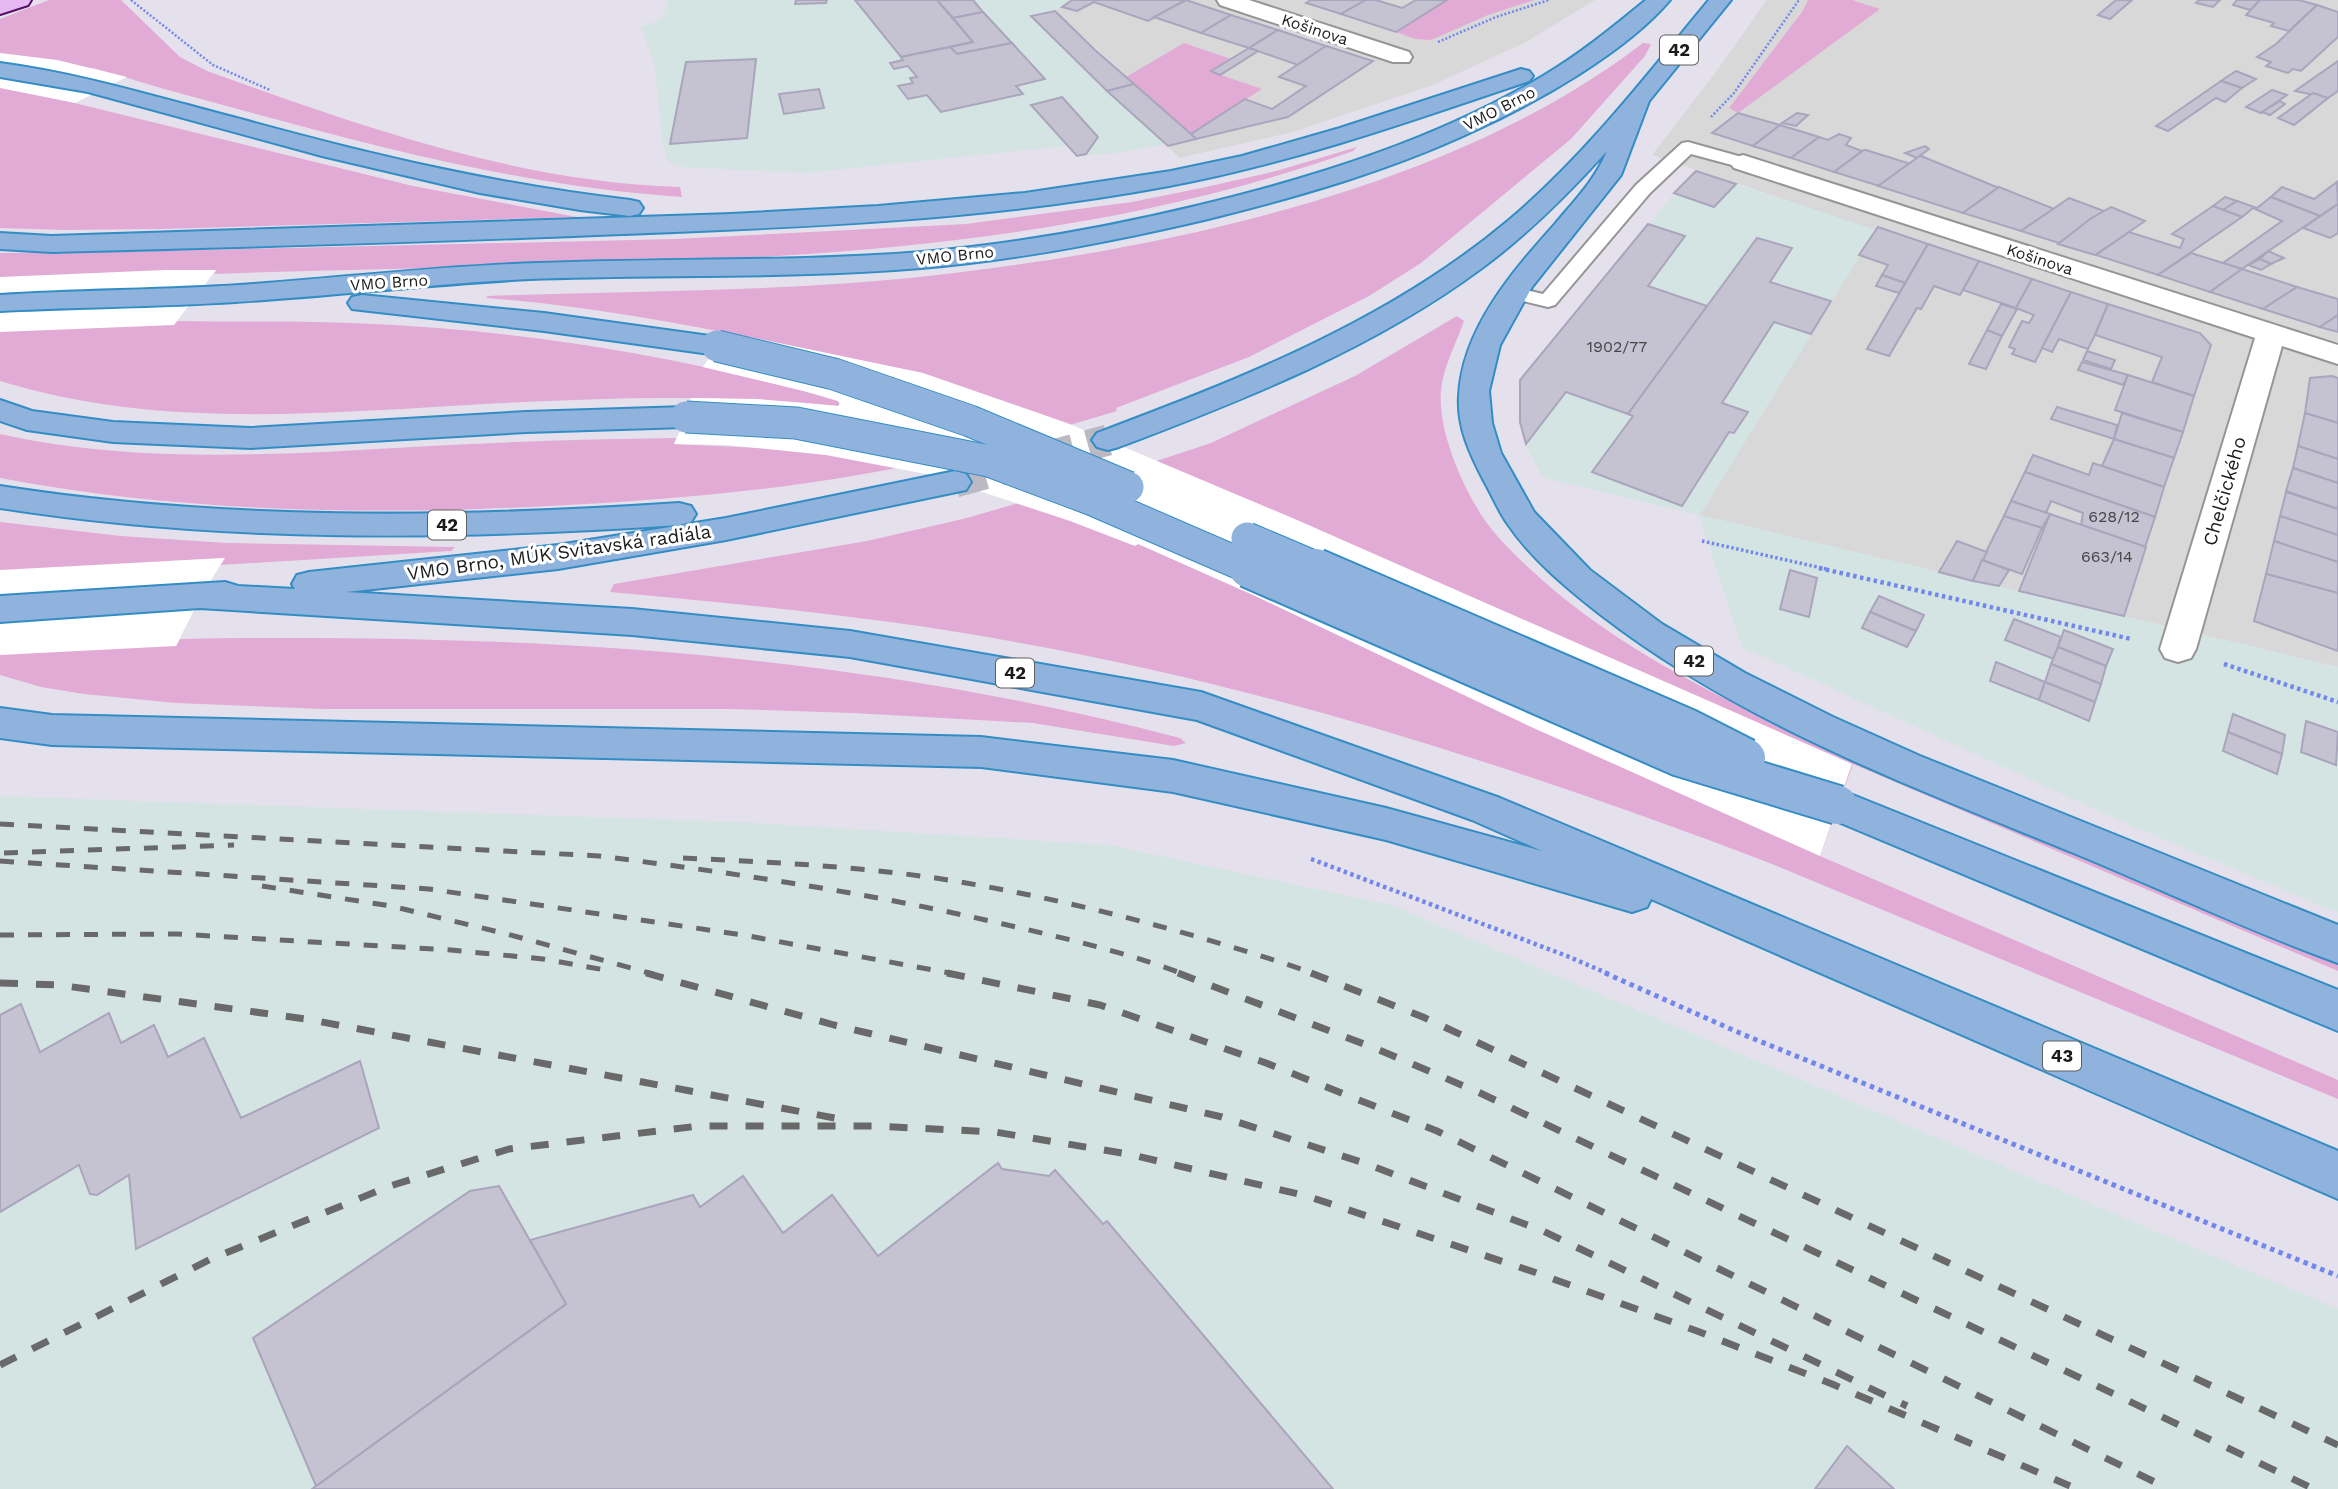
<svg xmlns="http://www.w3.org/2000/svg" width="2338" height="1489" font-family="'Work Sans',sans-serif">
	<rect width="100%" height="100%" fill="#e5e1ec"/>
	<g fill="#d8d8d9">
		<path d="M1072,0H1595L1526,42L1433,85L1293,132L1179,158L1168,146L1195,139L1055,11Z"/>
		<path d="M1767,0H2338V667L1699,515L1875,230L1652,155L1713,76Z"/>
	</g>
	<g fill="#d4e4e3">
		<path d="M669,0H1072L1055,11L1095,50L1196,139L1110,154L1077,156L1067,146L805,173L681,167L669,162L663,147L655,68L641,27L662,19Z"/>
		<path d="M1696,171L1876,230L1700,515L2338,667V913L2125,823L1742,647L1699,515L1543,478L1525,444L1519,413L1520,396L1616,265L1670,198Z"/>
		<path d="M0,796L738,822L1109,845L1391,905L2338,1309V1489H0Z"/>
	</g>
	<g fill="#e2abd5">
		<path d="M49,0H121L180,57L207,71C360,126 516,182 680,187L682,197C511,186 345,138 179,93C145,84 124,76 92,68L42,95L413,186L577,217L161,229L65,230L0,228V19Z"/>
		<path d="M1447,0H1534L1488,15L1431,40L1415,39L1396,32Z"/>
		<path d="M1808,0H1852L1880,9L1738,113L1729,108L1802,12Z"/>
		<path d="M1184,43L1231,59L1212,72L1262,89L1192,134L1126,77Z"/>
		<path d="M1643,43L1651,44L1645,56L1571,139L1421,263L1369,296L1249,357L1116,408L1117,411C1063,427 1009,443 953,456C800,492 638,503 480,509C320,514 158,508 0,478V434C135,464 274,455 412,447C500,442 588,439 676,438L674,444L758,448L922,373C777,344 634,309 486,298L488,296C628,291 770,292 910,278C1060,262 1210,236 1353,189C1456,155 1557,109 1643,43Z"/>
		<path d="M1357,147L1353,151C989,280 594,259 214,274L216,271L124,325H173L176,321C234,322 293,321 351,323C516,329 680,355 838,401L840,402L838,406C715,393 591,398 468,405C311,414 152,428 0,381V253L116,252L675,239L966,224L1132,202L1206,187L1276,171Z"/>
		<path d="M1457,316L1464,321C1457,341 1446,362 1442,383C1435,420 1457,474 1476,506C1489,530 1510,550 1530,569C1653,684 1835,748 1988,813C2105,863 2221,912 2338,961V971L1853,764L1820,856L2338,1080V1099L1767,862C1527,771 1279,690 1026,644C888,618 749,605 610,592L614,584L867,541L963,519L1099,480L1211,443L1355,376Z"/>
		<path d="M0,522L121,536L227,543L455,547L451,551L220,565L224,558L169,561L176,646L180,639C521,633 849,651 1180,738L1186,743L1174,746L1033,723L853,713L730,709H324L176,703L84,694L41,687L0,675Z"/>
	</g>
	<g fill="#fff">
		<path d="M0,53L57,60L127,77L75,103L0,88Z"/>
		<path d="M166,270H216L174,325L0,332V277Z"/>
		<path d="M726,332L923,373L1067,423L1297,520L1852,764L1820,856L1529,726L1253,595L1138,544L1135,546L1070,521L931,475L826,455L727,445L674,444L686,417L691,398L757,399L838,406L840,404L838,401L808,392L703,367Z"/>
		<path d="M225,558L201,596L176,646L0,655V570Z"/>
	</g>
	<g fill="#c5c2d1" stroke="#a9a5bc" stroke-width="2">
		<path d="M796,0H827L826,3L795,4Z"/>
		<path d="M855,0H937L973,42L901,57Z"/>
		<path d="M937,0H973L983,12L953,18Z"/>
		<path d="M1072,0H1186L1148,21L1094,2L1077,11L1062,7Z"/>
		<path d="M1186,0L1231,15L1201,33L1154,17Z"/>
		<path d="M1311,0H1366L1341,14L1306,3Z"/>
		<path d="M1366,0H1376L1402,8L1416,0H1447L1396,32L1341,14Z"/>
		<path d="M2116,0H2132L2110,19L2098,15Z"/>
		<path d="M2199,0H2220L2213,7L2196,3Z"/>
		<path d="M2237,0H2260L2251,10L2233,5Z"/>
		<path d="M2260,0H2299L2317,5L2289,31L2271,26L2274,23L2246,15Z"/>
		<path d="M2317,5L2338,12V37L2301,71L2293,69L2288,73L2266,66L2271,62L2257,57L2276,44Z"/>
		<path d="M1055,11L1095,50L1134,84L1107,91L1031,16Z"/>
		<path d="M983,12L1012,43L957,54L950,47L973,42L953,18Z"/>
		<path d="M1231,15L1278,30L1249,48L1201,33Z"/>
		<path d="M1278,30L1326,46L1298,65L1249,48Z"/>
		<path d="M1012,43L1045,79L1016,86L1023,94L941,112L927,95L908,99L898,86L913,83L910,78L917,77L908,66L894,69L890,63L903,60L901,57L950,47L957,54Z"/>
		<path d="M1326,46L1373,61L1288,117L1196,139L1191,134L1245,99L1272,109L1306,86L1279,77Z"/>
		<path d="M1249,48L1258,51L1220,75L1211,71Z"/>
		<path d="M756,59L747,138L670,144L686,62Z"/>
		<path d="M2338,61V91L2328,98L2295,91Z"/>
		<path d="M2236,71L2256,79L2242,88L2221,81Z"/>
		<path d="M2221,81L2242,88L2225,102L2216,98L2168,131L2156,126Z"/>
		<path d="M1134,84L1191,134L1196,139L1168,146L1107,91Z"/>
		<path d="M819,89L824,108L784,114L779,94Z"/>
		<path d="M2272,90L2287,95L2261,113L2246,107Z"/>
		<path d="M2313,93L2328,98L2294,125L2278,118Z"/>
		<path d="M1062,97L1098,137L1086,154L1077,156L1031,105Z"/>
		<path d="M2280,101L2285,104L2270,115L2262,112Z"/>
		<path d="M1738,113L1780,125L1753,146L1712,133Z"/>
		<path d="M1797,113L1808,115L1796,126L1782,123Z"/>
		<path d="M1780,125L1819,137L1791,158L1753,146Z"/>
		<path d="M1839,134L1851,138L1846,145L1862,151L1834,172L1791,158L1819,137L1828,140Z"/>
		<path d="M1925,146L1929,149L1917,158L1905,153Z"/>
		<path d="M1864,150H1866L1911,164L1879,186L1834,172Z"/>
		<path d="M1921,155V156L1999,188L1963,213L1878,186Z"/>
		<path d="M1696,171L1736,184L1714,207L1674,193Z"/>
		<path d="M2337,182L2338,204L2320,216L2271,197L2282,187L2314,199Z"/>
		<path d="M1999,187L2054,209L2021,231L1963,213Z"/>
		<path d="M2225,197L2237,201L2223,210L2213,206Z"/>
		<path d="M2271,197L2320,216L2242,269L2223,263L2282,221L2253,208H2257Z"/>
		<path d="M2069,198L2104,211L2059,243L2021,231Z"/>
		<path d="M2237,201L2257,208H2253L2242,217L2223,210Z"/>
		<path d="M2338,204V233L2330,238L2303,228Z"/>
		<path d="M2213,206L2242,217L2158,275L2096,255L2129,232L2180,248L2184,239L2172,234Z"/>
		<path d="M2111,207L2145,221L2095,255L2058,244L2090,219Z"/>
		<path d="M1648,224L1685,236L1648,286L1707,306L1628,414L1566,392L1526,444L1520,422V380Z"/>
		<path d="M1878,227L1928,244L1905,283L1882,275L1888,265L1859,255Z"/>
		<path d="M1757,238L1792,248L1770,282L1831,301L1811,334L1774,322L1722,403L1748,412L1734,433L1729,432L1682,506L1592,472L1633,416L1628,414Z"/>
		<path d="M1928,244L1979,261L1960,295L1934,286L1921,309L1917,308L1889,356L1867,349Z"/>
		<path d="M2268,251L2284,258L2271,264L2260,259Z"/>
		<path d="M2191,253L2223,263L2242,269L2210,292L2158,275Z"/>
		<path d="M2260,259L2271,264L2261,270L2248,265Z"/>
		<path d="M1979,261L2032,279L2016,308L1963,290Z"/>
		<path d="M2242,269L2245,270L2297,287L2263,309L2210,292Z"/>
		<path d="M1882,275L1905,283L1899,293L1876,286Z"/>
		<path d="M2032,279L2071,292L2035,362L2012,354L2015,349L2009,347L2022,321L2029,323L2034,315L2016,308Z"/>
		<path d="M2297,287L2338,299V315L2320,327L2263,309Z"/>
		<path d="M2071,292L2108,304L2095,335L2088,349L2059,339L2052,352L2042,348Z"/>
		<path d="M2001,304L2017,309L2002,336L1987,330Z"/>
		<path d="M2108,304L2200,333L2211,345L2194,396L2152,382L2162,357L2095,335Z"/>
		<path d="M2338,315V332L2320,327Z"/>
		<path d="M1987,330L2002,336L1986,369L1969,364Z"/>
		<path d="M2087,351L2115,360L2111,369L2083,360Z"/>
		<path d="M2082,362L2128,375L2123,385L2078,370Z"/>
		<path d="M2128,375L2194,396L2183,432L2115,410Z"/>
		<path d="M2332,376L2338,378V423L2305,413L2310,378Z"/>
		<path d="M2057,407L2117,425L2114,439L2051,419Z"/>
		<path d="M2122,413L2183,432L2174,458L2114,439Z"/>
		<path d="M2305,413L2338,423V459L2298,446Z"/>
		<path d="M2114,439L2174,458L2164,487L2102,466Z"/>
		<path d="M2298,446L2338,459V483L2293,468Z"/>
		<path d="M2033,455L2089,475L2093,463L2164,487L2155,517L2025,472Z"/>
		<path d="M2293,468L2338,483V509L2286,491Z"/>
		<path d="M2025,472L2155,517L2145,547L2081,525L2083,513L2051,501L2046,513L2011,501Z"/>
		<path d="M2286,492L2338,509V535L2280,516Z"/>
		<path d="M2011,501L2050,514L2042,528L2004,516Z"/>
		<path d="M2050,514L2146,547L2124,616L2019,591Z"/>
		<path d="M2004,516L2042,528L2022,574L1982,560Z"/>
		<path d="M2280,516L2338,535V562L2274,541Z"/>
		<path d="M1957,541L1987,552L1973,581L1939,572Z"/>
		<path d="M2274,541L2338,562V593L2266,574Z"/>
		<path d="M1982,560L2009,570L1999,586L1973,581Z"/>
		<path d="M1790,570L1817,578L1809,617L1780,609Z"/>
		<path d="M2266,574L2338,593V651L2254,621Z"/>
		<path d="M1879,596L1924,615L1916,631L1870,612Z"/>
		<path d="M1870,612L1916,631L1907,647L1862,628Z"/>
		<path d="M2014,619L2061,637L2054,659L2005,640Z"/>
		<path d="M2064,630L2113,649L2106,666L2058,647Z"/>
		<path d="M2058,647L2106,666L2101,684L2051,664Z"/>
		<path d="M1996,662L2045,682L2039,700L1990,681Z"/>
		<path d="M2051,664L2101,684L2095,702L2045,682Z"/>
		<path d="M2045,682L2095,702L2089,721L2039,700Z"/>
		<path d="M2233,714L2285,735L2282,754L2228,732Z"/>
		<path d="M2306,721L2338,732L2336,765L2301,752Z"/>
		<path d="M2228,732L2282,754L2277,774L2223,751Z"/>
		<path d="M21,1004L40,1052L109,1013L121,1043L154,1025L168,1057L204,1038L241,1118L360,1061L379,1128L136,1249L129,1175L97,1195L90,1194L79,1165L0,1212V1015Z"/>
		<path d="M998,1163L1002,1169L1049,1176L1055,1170L1103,1224L1107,1221L1333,1489H312L566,1304L530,1240L693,1195L700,1207L743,1176L783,1233L832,1195L878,1256Z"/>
		<path d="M499,1186L566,1304L316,1486L253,1338L470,1191Z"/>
		<path d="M1847,1446L1894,1489H1815Z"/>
	</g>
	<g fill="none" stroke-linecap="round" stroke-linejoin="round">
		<path stroke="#bdb9c2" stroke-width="31" stroke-dasharray="31 15" stroke-linecap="butt" d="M955,482L1108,440"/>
		<defs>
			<path id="lane" d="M1688,142L1749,159L1752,163L1743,168L1691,154L1650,193L1555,305L1548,307L1507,297L1504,293L1507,289L1514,287L1543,294L1636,185L1682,143Z"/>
			<g id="street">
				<path d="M1217,0H1249L1409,52L1412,57L1409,62H1393L1220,5Z"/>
				<path d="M1743,155L2338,345V364L2282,346L2196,649L2191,658L2178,662L2165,658L2160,649L2255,338L1734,168L1730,163L1734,158Z"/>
			</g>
			<path id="secondary" d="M0,0H31L28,5L0,14Z"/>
			<g id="highway">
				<path d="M1646,0H1670C1626,52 1537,102 1476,130C1389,171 1297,197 1204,220C1110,242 1017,260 921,268C791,279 660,274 530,279C431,284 333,296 235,302C157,307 78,307 0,311V295C80,290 160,290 239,285C339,278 438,266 538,263C666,258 794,262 922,252C1016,244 1109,227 1200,205C1320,176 1437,139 1543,76C1580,54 1613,27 1646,0Z"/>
				<path d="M1709,0H1731L1649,101L1621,175L1532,287L1500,345L1489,391L1492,423L1501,453L1534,512L1590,570L1662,624L1745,673L1833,717L1920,756L2338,925V963C2249,931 2163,890 2076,854C1913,787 1742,724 1601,615C1568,589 1531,559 1507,523C1498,510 1492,495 1484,481C1470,454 1457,427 1459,396C1462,329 1513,271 1555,224C1575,200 1595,180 1607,151C1569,193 1528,234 1482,268C1373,349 1245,399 1119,447L1108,450L1097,447L1092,440L1097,433C1243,378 1389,321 1509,220C1585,156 1646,76 1709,0Z"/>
				<path d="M0,63C83,74 163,99 244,120C371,155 499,185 630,200L639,202L643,208L639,214L630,216L580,210L480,193L322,156L88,92L0,77Z"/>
				<path d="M1521,69L1529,71L1533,76L1529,81C1411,121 1292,163 1169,186C989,220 805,227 623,234C433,242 242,247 52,252L0,249V233L52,236L731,214L878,206L1025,193L1171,171L1242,156L1340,128Z"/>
				<path d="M362,295L544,313L717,337L727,340L732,346L727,352L717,355L544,331L352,309L348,303L352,297Z"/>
				<path d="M0,400L32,411L113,422L250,428L526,412L686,407L697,410L701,417L697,424L686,427L526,432L250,448L113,442L27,430L0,421Z"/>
				<path d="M955,471L966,474L971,482L966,490L726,540L558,569L346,592L632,609L850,631L1201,692L1500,798L2338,1151V1199L1651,899L1647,907L1632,912L1386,840L1173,792L981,767L52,745L0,738V708L52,715L981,737L1173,760L1386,808L1542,851L1472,820L1197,720L850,657L632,635L200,608L0,622V596L225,582L238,586L295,589L292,584L297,575L309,572L558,545L726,518Z"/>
				<path d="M0,486C224,521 454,518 679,503L691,506L696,514L691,522L679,525C454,540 224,543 0,508Z"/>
				<path d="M1838,789L2338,990V1031L1824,816L1818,805L1824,794Z"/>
			</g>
		</defs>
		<use href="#lane" stroke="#959595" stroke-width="4"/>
		<use href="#street" stroke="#959595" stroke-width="4"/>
		<use href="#secondary" stroke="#570e65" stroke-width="4"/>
		<use href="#highway" stroke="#338dc4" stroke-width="4"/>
		<g stroke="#7287ec" stroke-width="2.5" stroke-dasharray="2 2" stroke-linecap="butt">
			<path d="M131,0L213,65L270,90"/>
			<path d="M1438,42L1496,17L1549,0"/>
			<path d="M1711,117L1734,93L1799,0"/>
		</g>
		<path stroke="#7287ec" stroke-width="3.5" stroke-dasharray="2.5 2.5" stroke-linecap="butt" d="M1702,541L1826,569"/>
		<g stroke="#7287ec" stroke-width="4.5" stroke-dasharray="3.5 3.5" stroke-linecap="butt">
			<path d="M1819,568L2131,639"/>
			<path d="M2224,664L2338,702"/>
			<path d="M1311,859L1567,956L1609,974"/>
		</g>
		<path stroke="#7287ec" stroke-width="5" stroke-dasharray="4.5 4.5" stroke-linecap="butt" d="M1605,973L1742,1034L2338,1276"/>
		<use href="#lane" fill="#fff" fill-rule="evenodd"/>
		<use href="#street" fill="#fff" fill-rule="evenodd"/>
		<use href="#secondary" fill="#e5b8f2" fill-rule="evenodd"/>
		<use href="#highway" fill="#8fb3dd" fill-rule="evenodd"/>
		<g stroke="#696969" stroke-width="5" stroke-dasharray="14 14" stroke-linecap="butt">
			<path d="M0,824L599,856C734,873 870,893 1003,924C1064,938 1125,952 1183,974"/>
			<path d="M4,853L234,845"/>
			<path d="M683,858C769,862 856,866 942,879C1068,899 1195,933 1316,974"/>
			<path d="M0,861L429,889L743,935L955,974"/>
			<path d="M262,886L391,906L507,934L653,974"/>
			<path d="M0,935L177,934L451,950L543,959L605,970"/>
		</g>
		<g stroke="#696969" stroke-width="7" stroke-dasharray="18 18" stroke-linecap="butt">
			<path d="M646,973L834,1025L1222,1117L1364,1163L1543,1231L1907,1406"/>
			<path d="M947,973L1100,1005L1266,1063L1437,1131L2169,1489"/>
			<path d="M1178,973L1377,1049L1478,1092L2314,1489"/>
			<path d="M1311,973L1423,1017L2338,1445"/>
			<path d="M0,983L58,985L306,1019L840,1119"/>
			<path d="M0,1365L211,1259L390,1186L509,1149L699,1126H873L995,1132L1128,1154L1307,1196L1534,1272L1697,1331L1832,1384L2070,1486"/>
		</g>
		<defs>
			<g id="highway-bridge-far1">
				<path d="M717,346L834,374L970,421L1128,487"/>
				<path d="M686,417L796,423L989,461L1093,500L1252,569"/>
				<path d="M1247,538L1320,569"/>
			</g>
			<g id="highway-bridge">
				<path d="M1248,568L1680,757L1838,805"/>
				<path d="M1316,568L1687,728L1746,758"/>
			</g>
		</defs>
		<use href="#highway-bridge-far1" stroke="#338dc4" stroke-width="33" stroke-linecap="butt"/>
		<use href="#highway-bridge" stroke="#338dc4" stroke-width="42" stroke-linecap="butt"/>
		<use href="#highway-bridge-far1" stroke="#8fb3dd" stroke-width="31"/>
		<use href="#highway-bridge" stroke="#8fb3dd" stroke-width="38"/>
	</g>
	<g text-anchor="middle" stroke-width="6" stroke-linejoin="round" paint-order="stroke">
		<g font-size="16" fill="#1b1b1b" stroke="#fff">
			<text transform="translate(1315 29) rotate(18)" y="6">Košinova</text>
			<text transform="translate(1499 108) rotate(-27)" y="6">VMO Brno</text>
			<text transform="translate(955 255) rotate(-6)" y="6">VMO Brno</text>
			<text transform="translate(2040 259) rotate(18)" y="6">Košinova</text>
			<text transform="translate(389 282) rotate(-4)" y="6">VMO Brno</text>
		</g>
		<g font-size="16" fill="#464548">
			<text x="1617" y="352">1902/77</text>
			<text x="2114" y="522">628/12</text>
			<text x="2107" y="562">663/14</text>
		</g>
		<g fill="#fff" stroke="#5f5f5f" stroke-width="2">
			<rect x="1660" y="35.5" width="38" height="29" rx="5"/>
			<rect x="428" y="510.5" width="38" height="29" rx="5"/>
			<rect x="1675" y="646.5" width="38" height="29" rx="5"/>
			<rect x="996" y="658.5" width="38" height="29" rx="5"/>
			<rect x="2043" y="1041.5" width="38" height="29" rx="5"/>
		</g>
		<g font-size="18" font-weight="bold" fill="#1b1b1b">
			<text x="1679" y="56">42</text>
			<text x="447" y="531">42</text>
			<text x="1694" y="667">42</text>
			<text x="1015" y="679">42</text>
			<text x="2062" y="1062">43</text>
		</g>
		<g font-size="19" fill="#1b1b1b" stroke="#fff">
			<text transform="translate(2224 491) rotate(-74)" y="7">Chelčického</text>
			<text transform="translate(559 552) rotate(-8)" y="7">VMO Brno, MÚK Svitavská radiála</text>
		</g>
	</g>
</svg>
